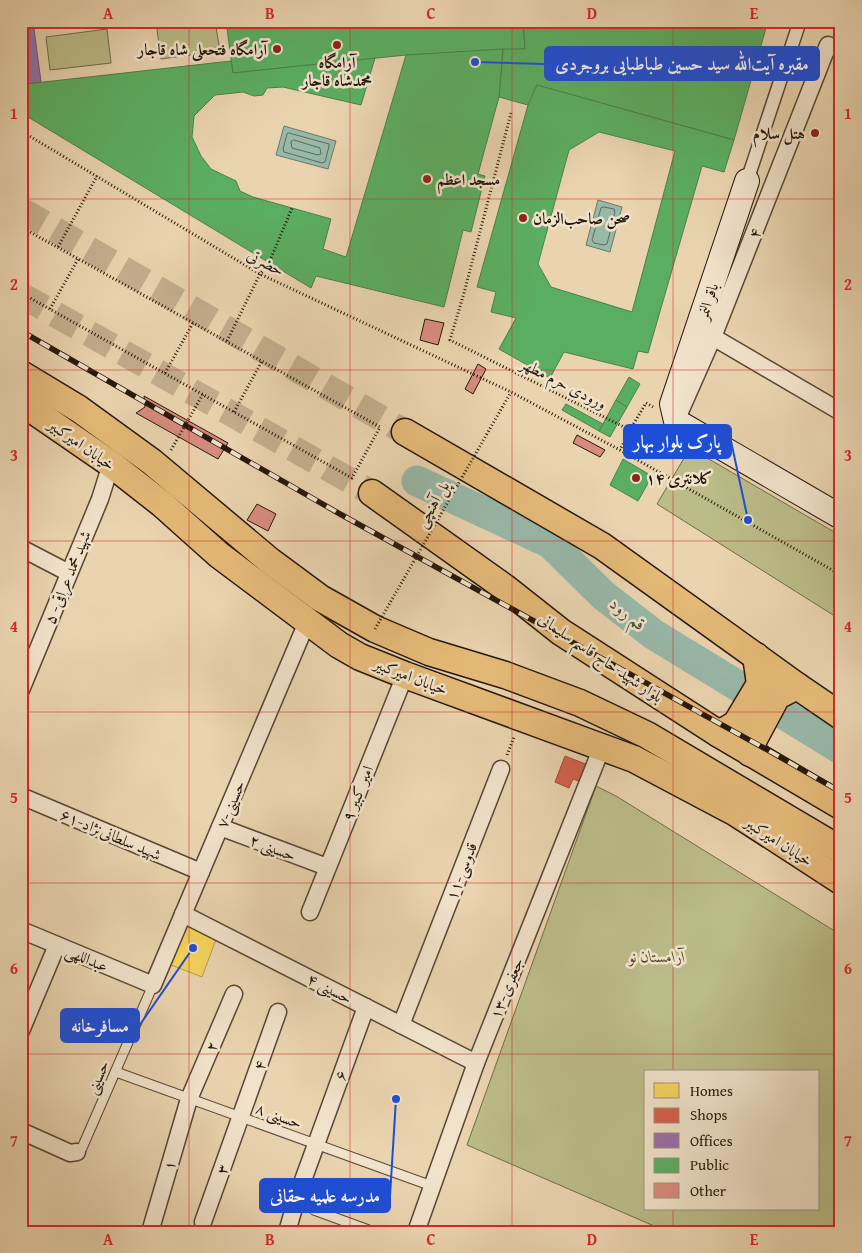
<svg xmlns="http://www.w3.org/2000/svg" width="862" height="1253" font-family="'Gentium Book Plus',Amiri,serif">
	<rect width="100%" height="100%" fill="#ead4af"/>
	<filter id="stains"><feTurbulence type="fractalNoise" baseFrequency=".004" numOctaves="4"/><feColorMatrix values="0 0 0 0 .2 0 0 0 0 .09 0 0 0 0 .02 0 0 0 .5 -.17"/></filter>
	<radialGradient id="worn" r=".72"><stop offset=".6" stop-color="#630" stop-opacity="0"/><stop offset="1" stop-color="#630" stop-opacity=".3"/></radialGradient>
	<g fill="#bbbc88" stroke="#706a49" fill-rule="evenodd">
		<path d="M215,21L220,51L161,59L156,22Z"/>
		<path d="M107,29L111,63L50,70L46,37Z"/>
		<path d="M690,448L841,536V620L657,504Z"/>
		<path d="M596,786L616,796L841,935V1232H668L467,1145ZM646,1072H818V1209H646Z"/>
	</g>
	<g fill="#98b8a8" stroke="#6a7869">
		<path d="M284,126L336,141L328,169L276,155Z"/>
		<path d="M598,200L622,207L610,252L586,245Z"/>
	</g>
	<path fill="#f6d55c" stroke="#b79c43" d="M186,921L218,934L202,977L166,963Z"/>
	<path fill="#d6604d" stroke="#a14a39" d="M565,756L588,765L581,782L573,779L569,788L555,782Z"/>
	<path fill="#9970ab" stroke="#76557b" d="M21,21H33L41,82L26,84L28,117L21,113Z"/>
	<g fill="#5aae61" stroke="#4a8147" fill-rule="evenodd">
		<path d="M226,21H523L525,49L406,55L233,73Z"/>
		<path d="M523,21H768L734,140L537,85L528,105L499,97L503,49H525Z"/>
		<path d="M503,49L499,97L478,174L485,176L471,232L463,230L444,307L316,276L311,288L28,117L26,84L231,61L233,73L375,58L361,105L283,87L267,88L263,95L254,96L243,92L215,95L194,116L192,137L201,156L211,169L236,181L240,191L253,197L331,219L323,249L346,257L406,55Z"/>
		<path d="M537,85L734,140L724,172L702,166L648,353L638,351L633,369L564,352L550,378L499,349L516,318L491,312L496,292L477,287L528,105ZM599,132L675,151L632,312L551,287L538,264L569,150Z"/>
		<path d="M629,377L640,384L627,407L616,400Z"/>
		<path d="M616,400L627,407L610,437L599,431Z"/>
		<path d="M566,404L603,424L599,431L562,410Z"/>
		<path d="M623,459L652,476L638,501L610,485Z"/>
	</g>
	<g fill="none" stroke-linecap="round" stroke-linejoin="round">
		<g stroke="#5e6859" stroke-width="1">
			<path d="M289,133L329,144V146L325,162L322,163L284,152L283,149L287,134Z"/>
			<path d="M294,140L320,148L321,154L318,155L292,148L291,142Z"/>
			<path d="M604,207L614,209L615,212L607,244L604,245L594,243L592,240L601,208Z"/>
		</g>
		<path stroke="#98b8a8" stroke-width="31" d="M417,481L550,543L603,595L653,634L841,749"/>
	</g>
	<g fill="#d88c80" stroke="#25170a">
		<path d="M425,319L444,323L438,345L420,340Z"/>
		<path d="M478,364L486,369L473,394L465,389Z"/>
		<path d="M144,396L228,443L218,459L136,413L145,407Z"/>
		<path d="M577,435L605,450L600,457L573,443Z"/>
		<path d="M257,504L276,514L268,531L247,520Z"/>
	</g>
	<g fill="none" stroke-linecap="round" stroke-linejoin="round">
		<g stroke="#c3ae8e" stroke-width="26" stroke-dasharray="26 13" stroke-linecap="butt">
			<path d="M21,210L405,432"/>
			<path d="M21,295L372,493"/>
		</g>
		<defs>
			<g id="service">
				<path d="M116,1072L432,1186"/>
				<path d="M77,1152L82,1148L153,985"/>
				<path d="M314,1210L374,1232"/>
			</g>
			<path id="pedestrian" d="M747,181L800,21"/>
			<g id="minor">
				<path d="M713,337L841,412"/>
				<path d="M679,414L713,337L828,45L841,50"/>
				<path d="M21,548L69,573"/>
				<path d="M21,690L100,499L111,464"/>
				<path d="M21,796L201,872"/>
				<path d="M220,827L327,867"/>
				<path d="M310,912L405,675"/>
				<path d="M183,914L476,1063"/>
				<path d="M21,930L153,985L307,622"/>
				<path d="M401,1025L501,769"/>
				<path d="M21,1031L57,945"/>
				<path d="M21,1131L70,1153L77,1152"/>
				<path d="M203,1222L278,1012"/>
				<path d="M150,1232L189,1099L234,994"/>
				<path d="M287,1232L298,1194L366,1007"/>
				<path d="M416,1232L476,1063L602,747"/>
			</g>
			<path id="secondary" d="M747,181L672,404L676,421L841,517"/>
			<g id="primary">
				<path d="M21,374L79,409L152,462L270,561L320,598L375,629L429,652L505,675L580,703L647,735L841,850"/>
				<path d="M21,402L111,464L162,504L219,555L339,645L360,657L405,675L634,759L736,813L841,881"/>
				<path d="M405,432L602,546L797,686L841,716"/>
				<path d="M372,493L504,587L561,632L719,734L841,806"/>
				<path d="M719,734L736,724L760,684L756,656"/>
				<path d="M750,753L754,739L777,696L797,686"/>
			</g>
		</defs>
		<use href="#service" stroke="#564633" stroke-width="11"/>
		<use href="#pedestrian" stroke="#564633" stroke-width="15"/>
		<use href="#minor" stroke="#564633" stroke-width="19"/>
		<use href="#secondary" stroke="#25170a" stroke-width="26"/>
		<use href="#primary" stroke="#25170a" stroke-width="29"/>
		<g stroke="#25170a" stroke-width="3" stroke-dasharray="1 2.5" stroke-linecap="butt">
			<path d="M511,113L464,293L450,340L630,430L620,450"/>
			<path d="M21,131L260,274L511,392L620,450L841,575"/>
			<path d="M21,227L380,427L352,478L21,293"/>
			<path d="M58,247L97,176"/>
			<path d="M50,309L78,259"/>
			<path d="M227,341L260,274L269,263L292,208"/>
			<path d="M165,373L193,323"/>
			<path d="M234,412L262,361"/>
			<path d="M630,430L646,403L653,407"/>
			<path d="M171,450L203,394"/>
			<path d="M507,755L514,737"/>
		</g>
		<use href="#service" stroke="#f1e3cb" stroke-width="9"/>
		<use href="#pedestrian" stroke="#f1e3cb" stroke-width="12"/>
		<use href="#minor" stroke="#f1e3cb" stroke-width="16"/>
		<use href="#secondary" stroke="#f1e3cb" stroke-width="24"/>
		<use href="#primary" stroke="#e5ba78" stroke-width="26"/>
		<defs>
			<path id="rail" d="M21,331L340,514L773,753L841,792"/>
		</defs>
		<use href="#rail" stroke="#25170a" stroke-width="5.5"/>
		<use href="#rail" stroke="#f1e3cb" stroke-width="4" stroke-dasharray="11" stroke-linecap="butt"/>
		<path stroke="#25170a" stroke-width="3" stroke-dasharray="1 2.5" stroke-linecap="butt" d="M375,629L511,392"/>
	</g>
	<path fill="none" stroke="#d62828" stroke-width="1" stroke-opacity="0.55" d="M189,21V1232M350,21V1232M512,21V1232M673,21V1072M21,199H841M21,370H841M21,541H841M21,712H841M21,883H841M21,1054H841M673,1209V1232"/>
	<g fill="#8f2418" stroke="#f1e3cb" stroke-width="2">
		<circle cx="337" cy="45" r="5"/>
		<circle cx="277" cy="49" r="5"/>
		<circle cx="815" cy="133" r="5"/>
		<circle cx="427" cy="179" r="5"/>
		<circle cx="523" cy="218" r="5"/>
		<circle cx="636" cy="478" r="5"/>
	</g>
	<g text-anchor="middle" stroke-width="5" stroke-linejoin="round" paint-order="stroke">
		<g font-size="16" font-weight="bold" fill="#25170a" stroke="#f1e3cb" text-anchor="start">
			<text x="267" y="55" text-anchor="end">آرامگاه فتحعلی شاه قاجار</text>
			<text x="337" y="68" text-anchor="middle">آرامگاه<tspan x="337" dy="18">محمدشاه قاجار</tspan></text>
			<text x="805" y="139" text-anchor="end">هتل سلام</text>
			<text x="437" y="185">مسجد اعظم</text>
			<text x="533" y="224">صحن صاحب‌الزمان</text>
			<text x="646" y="484">کلانتری ۱۴</text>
		</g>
		<g font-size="16" fill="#25170a" stroke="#f1e3cb">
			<text transform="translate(754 233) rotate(-69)" y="6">۴</text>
			<text transform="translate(266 262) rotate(28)" y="6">حضرتی</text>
			<text transform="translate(707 301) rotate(-72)" y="6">باقر النمر</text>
			<text transform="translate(564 383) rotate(27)" y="6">ورودی حرم مطهر</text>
			<text transform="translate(82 444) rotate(35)" y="6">خیابان امیرکبیر</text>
			<text transform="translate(432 504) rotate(-60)" y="6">پل آهنچی</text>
			<text transform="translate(67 577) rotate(-68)" y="6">شهید محمد عراقی- ۵</text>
			<text transform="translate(601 657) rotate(34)" y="6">بلوار شهید حاج قاسم سلیمانی</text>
			<text transform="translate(411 676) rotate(21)" y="6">خیابان امیرکبیر</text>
			<text transform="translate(357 793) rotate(-68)" y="6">امیر کبیر ۹</text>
			<text transform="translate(230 804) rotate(-67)" y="6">حسینی-۷</text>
			<text transform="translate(111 834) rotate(23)" y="6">شهید سلطانی‌نژاد-۶۱</text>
			<text transform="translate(779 841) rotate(33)" y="6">خیابان امیرکبیر</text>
			<text transform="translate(273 847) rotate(21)" y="6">حسینی ۲</text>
			<text transform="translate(461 871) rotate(-69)" y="6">قدوسی-۱۱</text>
			<text transform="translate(87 958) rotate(23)" y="6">عبداللهی</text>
			<text transform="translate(330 988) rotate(27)" y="6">حسینی ۴</text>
			<text transform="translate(506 988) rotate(-68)" y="6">جعفری-۱۳</text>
			<text transform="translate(211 1046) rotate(-67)" y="6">۲</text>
			<text transform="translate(259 1065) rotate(-70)" y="6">۴</text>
			<text transform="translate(340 1075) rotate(-70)" y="6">۶</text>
			<text transform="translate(97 1077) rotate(-66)" y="6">حسینی</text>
			<text transform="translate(279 1115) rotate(20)" y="6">حسینی ۸</text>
			<text transform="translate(169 1165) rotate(-74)" y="6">۱</text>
			<text transform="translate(222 1169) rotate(-70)" y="6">۳</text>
		</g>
		<g font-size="16" font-style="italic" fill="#524930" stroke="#f1e3cb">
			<text x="657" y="962">آرامستان نو</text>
		</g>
		<g font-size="18" font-style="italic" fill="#4d4f41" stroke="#f1e3cb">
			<text transform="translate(628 614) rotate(39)" y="6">قم رود</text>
		</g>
	</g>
	<path fill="none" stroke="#1d4ed8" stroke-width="2" d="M475 62L545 64M748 520L731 441M193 948L139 1026M396 1099L390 1196"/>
	<g fill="#1d4ed8" stroke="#f1e3cb" stroke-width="2">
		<circle cx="475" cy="62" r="5"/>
		<circle cx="748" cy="520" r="5"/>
		<circle cx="193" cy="948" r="5"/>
		<circle cx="396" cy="1099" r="5"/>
	</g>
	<g fill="#1d4ed8" stroke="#1d4ed8" stroke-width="2">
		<rect x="545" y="47" width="274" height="33" rx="5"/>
		<rect x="624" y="425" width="107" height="33" rx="5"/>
		<rect x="61" y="1009" width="78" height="33" rx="5"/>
		<rect x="260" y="1179" width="130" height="33" rx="5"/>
	</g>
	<g font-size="18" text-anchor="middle" font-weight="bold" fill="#fff">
		<text x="682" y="70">مقبره آیت‌الله سید حسین طباطبایی بروجردی</text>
		<text x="677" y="448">پارک بلوار بهار</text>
		<text x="100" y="1032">مسافرخانه</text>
		<text x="325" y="1202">مدرسه علمیه حقانی</text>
	</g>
	<rect width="862" height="1253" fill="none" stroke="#ead4af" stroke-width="55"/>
	<rect x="644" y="1070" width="175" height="140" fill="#f1e3cb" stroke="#9f917e"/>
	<rect x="654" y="1083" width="25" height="15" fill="#f6d55c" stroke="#9f917e"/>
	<text x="690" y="1096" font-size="15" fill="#25170a">Homes</text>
	<rect x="654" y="1108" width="25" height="15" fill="#d6604d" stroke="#9f917e"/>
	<text x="690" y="1120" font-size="15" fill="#25170a">Shops</text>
	<rect x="654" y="1133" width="25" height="15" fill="#9970ab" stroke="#9f917e"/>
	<text x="690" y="1146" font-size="15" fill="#25170a">Offices</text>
	<rect x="654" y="1158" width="25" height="15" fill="#5aae61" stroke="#9f917e"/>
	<text x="690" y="1170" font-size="15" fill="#25170a">Public</text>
	<rect x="654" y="1183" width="25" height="15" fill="#d88c80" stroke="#9f917e"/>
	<text x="690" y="1196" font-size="15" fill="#25170a">Other</text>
	<rect x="28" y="28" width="806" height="1198" fill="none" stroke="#d62828" stroke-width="2"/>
	<g font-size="16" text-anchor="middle" font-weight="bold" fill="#d62828">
		<text x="108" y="19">A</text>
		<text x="270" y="19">B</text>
		<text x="431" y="19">C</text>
		<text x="592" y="19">D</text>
		<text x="754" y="19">E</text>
		<text x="14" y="119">1</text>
		<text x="848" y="119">1</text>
		<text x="14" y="290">2</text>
		<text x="848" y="290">2</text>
		<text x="14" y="461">3</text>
		<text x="848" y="461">3</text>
		<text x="14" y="632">4</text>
		<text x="848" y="632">4</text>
		<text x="14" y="803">5</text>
		<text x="848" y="803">5</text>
		<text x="14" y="974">6</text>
		<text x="848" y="974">6</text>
		<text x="14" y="1146">7</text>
		<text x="848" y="1146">7</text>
		<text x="108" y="1245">A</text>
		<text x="270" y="1245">B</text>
		<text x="431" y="1245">C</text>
		<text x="592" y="1245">D</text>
		<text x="754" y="1245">E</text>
	</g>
	<rect width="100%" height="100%" filter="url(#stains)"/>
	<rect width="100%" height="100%" fill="url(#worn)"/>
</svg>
